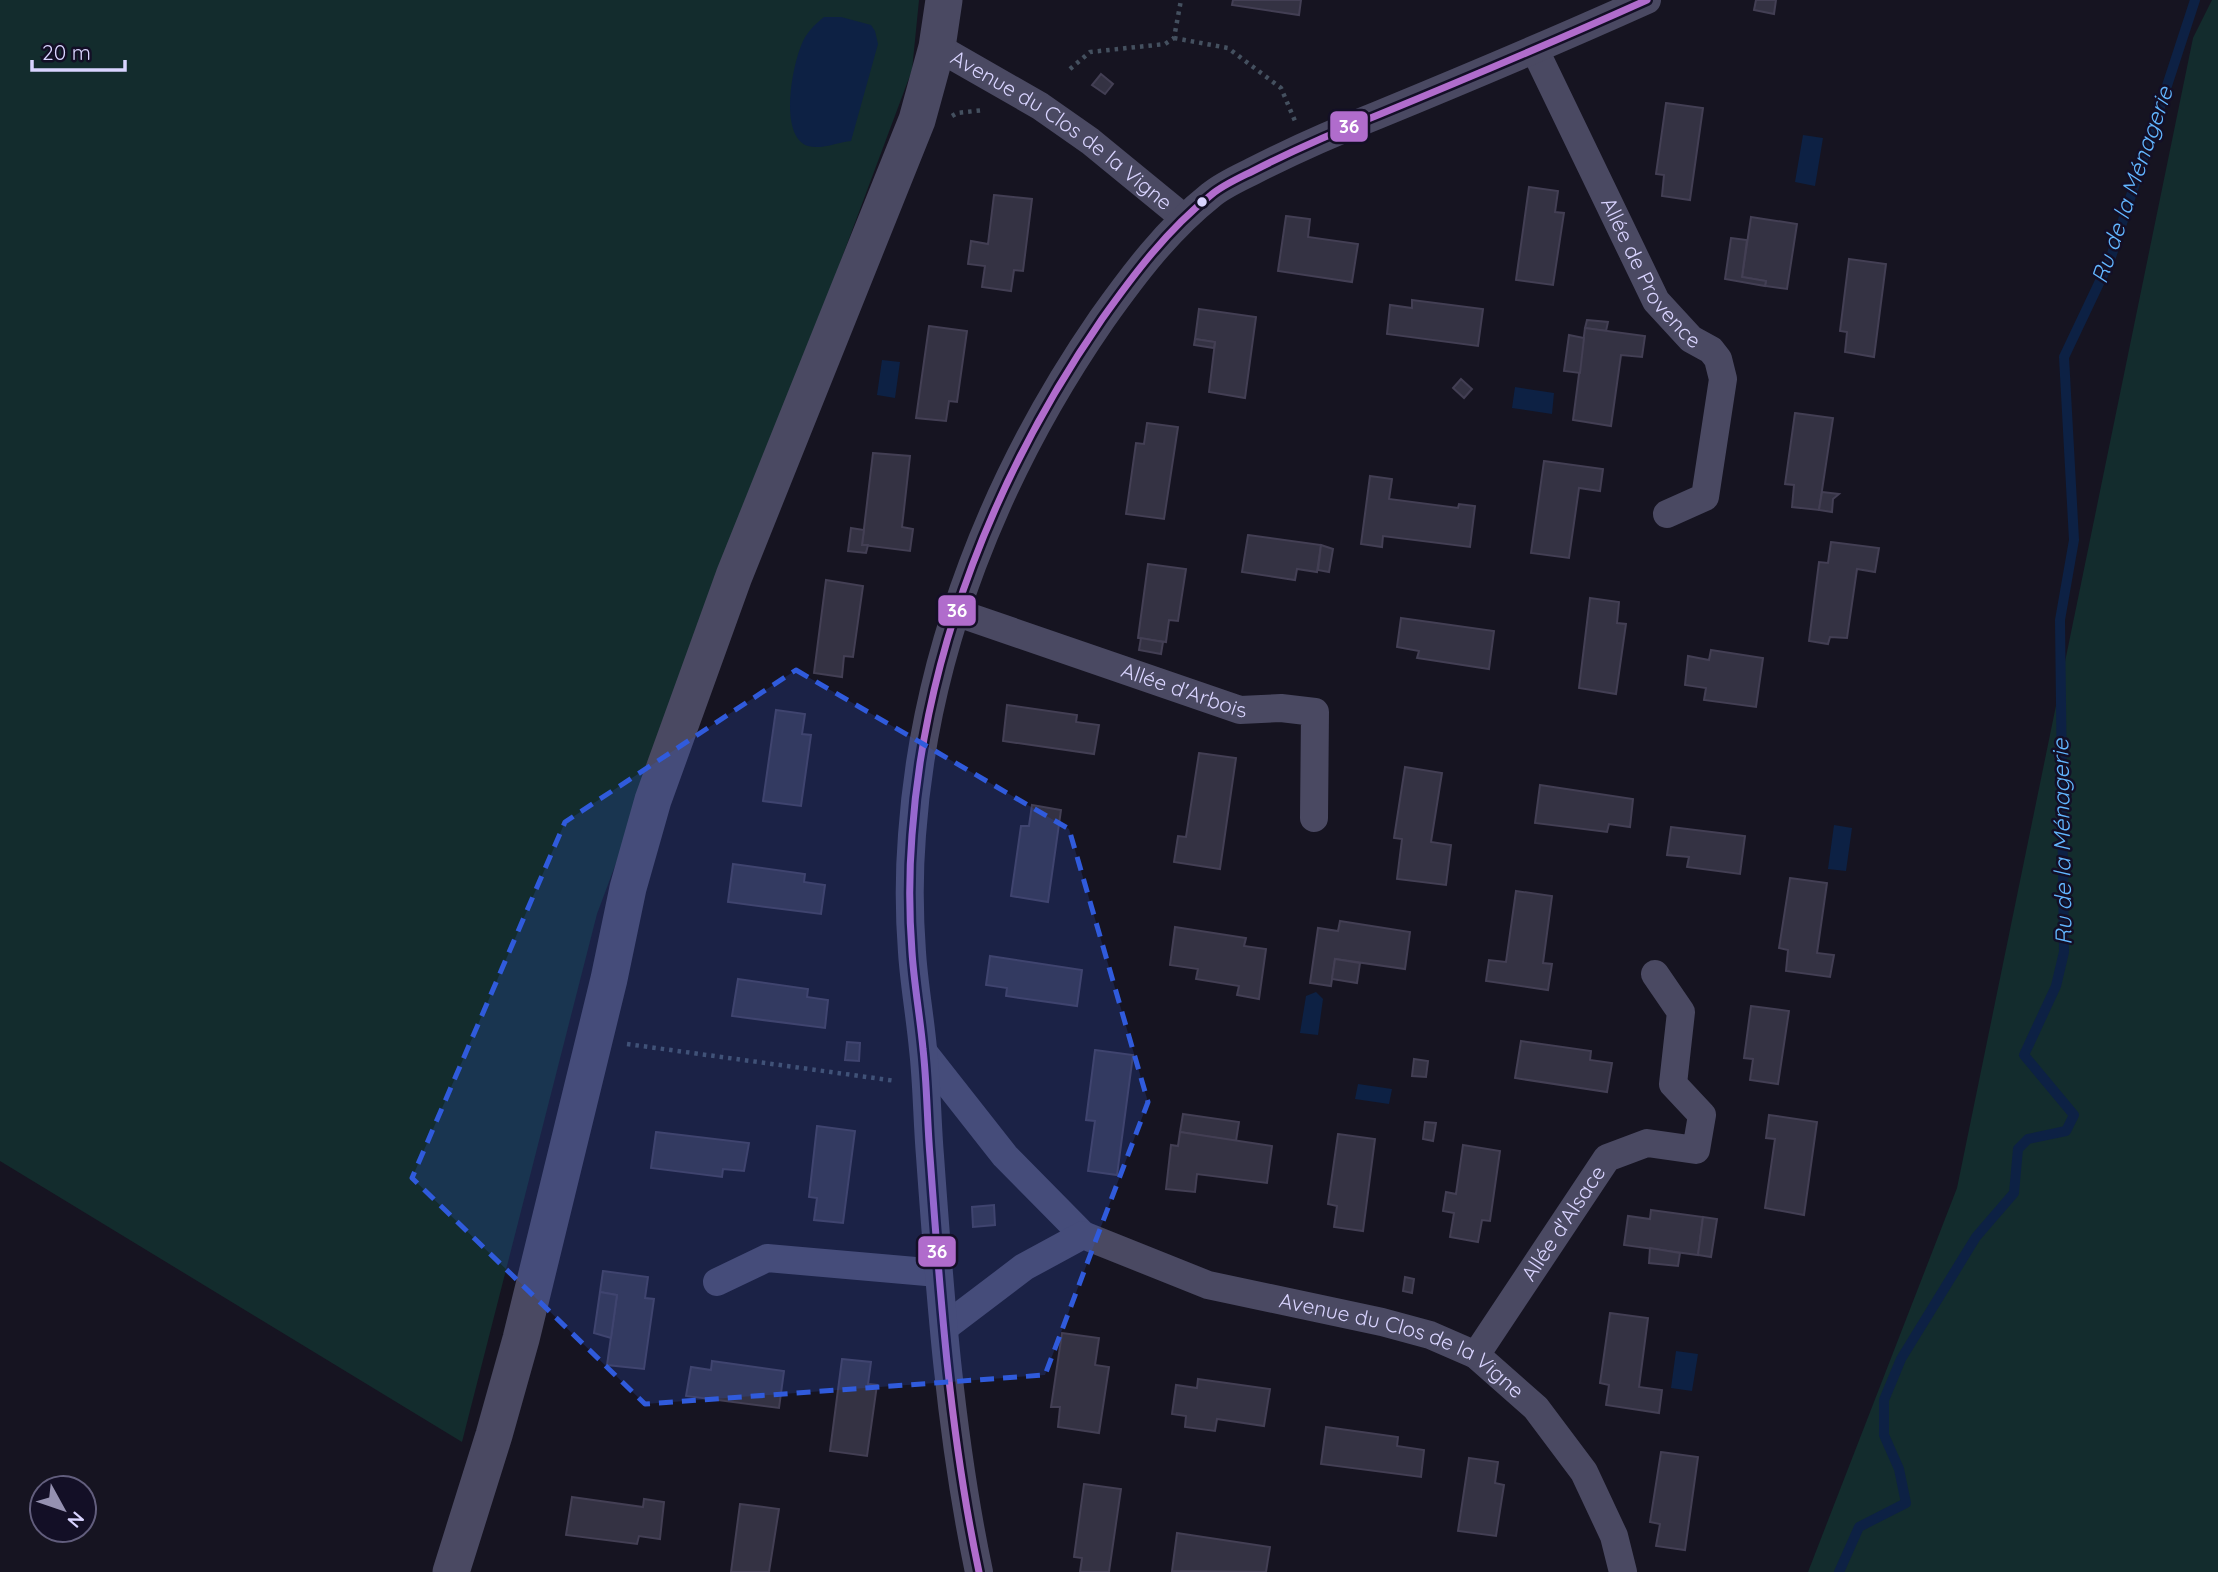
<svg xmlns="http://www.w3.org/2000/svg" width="2218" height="1572" font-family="Quicksand,sans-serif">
	<rect width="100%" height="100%" fill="#161421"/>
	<g fill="#132c2d">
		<path d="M0,0H919L912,70L597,914L462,1442L0,1161Z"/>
		<path d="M2212,0H2218V1572H1808L1957,1188L2193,38Z"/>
	</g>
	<g fill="#0d2144">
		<path d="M824,17H841L871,25L875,31L878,44L851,141C839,142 821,150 808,146C779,136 792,68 801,46C805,34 814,25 824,17Z"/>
		<path d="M1803,135L1823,138L1815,186L1795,182Z"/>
		<path d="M882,360L900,362L895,398L877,395Z"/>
		<path d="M1515,387L1554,393L1552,414L1512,408Z"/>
		<path d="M1834,825L1852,828L1846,871L1828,869Z"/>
		<path d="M1316,992L1323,999L1318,1035L1300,1033L1306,996Z"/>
		<path d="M1358,1084L1392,1089L1389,1104L1355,1099Z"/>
		<path d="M1676,1351L1698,1354L1692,1391L1671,1388Z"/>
	</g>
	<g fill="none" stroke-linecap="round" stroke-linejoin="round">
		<path stroke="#0d2144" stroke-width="10" d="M1839,1572L1859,1527L1906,1503L1899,1469L1884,1435V1400L1901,1359L1976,1237L2014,1193L2018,1149L2028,1139L2066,1131L2074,1115L2024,1055L2056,986L2064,952L2060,620L2074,540L2064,357L2110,260L2195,0"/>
	</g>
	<g fill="#343243" stroke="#433f54" stroke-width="2">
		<path d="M1233,0H1301L1299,15L1232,5Z"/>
		<path d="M1756,0H1776L1774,14L1754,10Z"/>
		<path d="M1101,74L1113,84L1105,94L1092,85Z"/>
		<path d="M1666,103L1703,108L1690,200L1662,196L1664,175L1656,174Z"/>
		<path d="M1529,187L1558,191L1555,212L1564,213L1553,285L1516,280Z"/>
		<path d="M994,195L1032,199L1023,271L1014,270L1011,291L982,287L985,266L968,264L971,241L988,244Z"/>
		<path d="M1286,216L1310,219L1308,237L1358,244L1352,282L1278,271Z"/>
		<path d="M1751,217L1797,224L1787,289L1765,286L1766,281L1742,277Z"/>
		<path d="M1731,238L1747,240L1742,277L1766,281L1765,286L1725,279Z"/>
		<path d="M1849,259L1886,264L1874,357L1845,352L1847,332L1840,331Z"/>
		<path d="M1412,300L1483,309L1478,346L1387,334L1390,305L1412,308Z"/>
		<path d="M1199,309L1256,317L1245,398L1209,392L1215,342L1195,339Z"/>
		<path d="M1587,320L1608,322L1606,331L1585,328Z"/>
		<path d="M929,326L967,331L957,402L949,401L946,421L916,418Z"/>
		<path d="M1585,328L1645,336L1642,357L1621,355L1611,426L1573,420Z"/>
		<path d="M1569,335L1584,338L1580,373L1564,371Z"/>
		<path d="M1195,339L1215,342L1214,348L1194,345Z"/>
		<path d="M1461,379L1472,389L1464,398L1453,388Z"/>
		<path d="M1795,413L1833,418L1819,510L1792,507L1794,485L1785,484Z"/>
		<path d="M1147,423L1178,427L1164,519L1126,514L1136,443L1144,444Z"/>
		<path d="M873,453L910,456L902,527L913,529L910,551L862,545Z"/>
		<path d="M1544,461L1603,469L1600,491L1579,488L1569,558L1531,553Z"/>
		<path d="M1370,476L1392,479L1389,499L1458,508L1459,504L1475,506L1470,547L1383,536L1382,547L1361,544Z"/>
		<path d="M1822,492L1839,494L1833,499L1832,512L1819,510Z"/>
		<path d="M851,528L864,530L862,545H868L866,553L848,551Z"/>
		<path d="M1248,535L1321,545L1317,572L1297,569L1295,580L1242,572Z"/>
		<path d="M1831,542L1879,548L1875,572L1857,569L1847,638L1830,637L1828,644L1809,641L1819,562L1828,563Z"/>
		<path d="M1321,545L1333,549L1329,572L1318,570Z"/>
		<path d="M1148,564L1186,569L1178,621L1169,620L1166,642L1138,638Z"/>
		<path d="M826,580L863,586L853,657L844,656L842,677L814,673Z"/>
		<path d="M1590,598L1619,602L1617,623L1626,624L1616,694L1579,688Z"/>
		<path d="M1401,618L1494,631L1489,669L1417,658L1419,651L1397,647Z"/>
		<path d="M1141,638L1163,642L1161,654L1139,650Z"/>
		<path d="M1711,650L1763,658L1756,707L1704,700L1706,688L1685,685L1688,656L1709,660Z"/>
		<path d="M1007,705L1077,715L1076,722L1099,725L1094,754L1003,741Z"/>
		<path d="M776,710L805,714L802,734L811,735L801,806L763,801Z"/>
		<path d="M1199,753L1236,758L1220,869L1174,862L1178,836L1186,837Z"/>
		<path d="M1405,767L1442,773L1431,842L1451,845L1446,885L1397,879L1402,839L1394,838Z"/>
		<path d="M1540,785L1633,799L1630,827L1609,824L1607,832L1535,823Z"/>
		<path d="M1032,805L1061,810L1048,902L1011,896L1021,826H1029Z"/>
		<path d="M1671,827L1745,836L1740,874L1687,867L1689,857L1667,855Z"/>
		<path d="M733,864L805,874L804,882L825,885L821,914L728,902Z"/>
		<path d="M1790,878L1827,883L1817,953L1834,955L1830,977L1786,971L1788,950L1779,948Z"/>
		<path d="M1516,891L1552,896L1543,963L1552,964L1548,990L1486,981L1489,960L1506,962Z"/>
		<path d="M1340,921L1410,932L1405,969L1335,959L1331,986L1310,983L1318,928L1338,931Z"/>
		<path d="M1175,927L1246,938L1244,946L1266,949L1259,999L1237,995L1239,986L1196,979L1198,969L1170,965Z"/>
		<path d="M990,956L1082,970L1077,1006L1006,996L1007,988L986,985Z"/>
		<path d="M1335,959L1360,963L1357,983L1332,979Z"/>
		<path d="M738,979L808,989L807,997L828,1000L825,1028L732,1016Z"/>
		<path d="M1751,1006L1789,1011L1778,1084L1750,1080L1753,1059L1744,1058Z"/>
		<path d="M1521,1041L1591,1051L1590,1060L1612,1063L1607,1092L1515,1078Z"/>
		<path d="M847,1042L860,1043L859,1061L845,1060Z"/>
		<path d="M1095,1050L1133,1055L1117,1175L1088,1171L1095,1121L1086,1120Z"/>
		<path d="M1414,1059L1428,1061L1426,1077L1412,1076Z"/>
		<path d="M1183,1114L1239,1122L1236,1141L1180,1132Z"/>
		<path d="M1769,1115L1817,1122L1804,1215L1765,1208L1775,1139L1766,1138Z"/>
		<path d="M1425,1122L1436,1123L1433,1141L1423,1139Z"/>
		<path d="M817,1126L855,1131L843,1223L814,1220L817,1198L809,1197Z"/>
		<path d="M656,1132L749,1143L744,1171L723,1169L722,1177L651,1168Z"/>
		<path d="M1180,1132L1272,1146L1267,1183L1197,1174L1195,1192L1166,1189L1171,1145L1178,1146Z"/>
		<path d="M1338,1134L1375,1139L1363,1231L1334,1227L1337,1206L1328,1204Z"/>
		<path d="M1463,1145L1500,1151L1490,1221L1482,1220L1478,1242L1450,1237L1454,1213L1443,1211L1446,1192L1456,1194Z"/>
		<path d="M994,1205L995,1225L973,1227L972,1207Z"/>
		<path d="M1651,1210L1703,1217L1698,1255L1624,1245L1628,1216L1650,1219Z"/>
		<path d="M1703,1217L1717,1219L1711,1257L1698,1255Z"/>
		<path d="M1650,1248L1680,1253L1678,1266L1649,1263Z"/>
		<path d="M603,1271L648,1277L645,1298L654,1299L644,1369L607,1365L617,1295L600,1292Z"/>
		<path d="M1405,1277L1414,1279L1412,1293L1403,1291Z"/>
		<path d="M600,1292L617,1295L611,1338L594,1333Z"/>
		<path d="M1610,1313L1648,1318L1639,1387L1662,1390L1659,1413L1606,1405L1609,1385L1600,1383Z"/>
		<path d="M1062,1333L1099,1338L1095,1365L1109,1367L1099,1433L1058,1427L1060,1407H1051Z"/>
		<path d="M842,1359L871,1362L868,1384L877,1385L867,1456L830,1451Z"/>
		<path d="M712,1361L784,1371L779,1408L686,1396L691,1367L711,1370Z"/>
		<path d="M1198,1379L1270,1389L1264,1426L1217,1419L1215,1431L1185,1427L1186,1416L1172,1414L1176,1385L1197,1388Z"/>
		<path d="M1326,1427L1398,1437L1397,1446L1424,1450L1421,1477L1321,1464Z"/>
		<path d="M1661,1452L1698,1457L1685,1550L1656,1546L1660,1524L1650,1522Z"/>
		<path d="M1469,1458L1498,1462L1495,1483L1504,1485L1496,1536L1458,1531Z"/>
		<path d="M1084,1484L1121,1489L1109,1572H1080L1082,1558L1074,1557Z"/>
		<path d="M572,1497L643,1507L644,1499L664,1502L660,1539L639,1536L637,1544L566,1535Z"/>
		<path d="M740,1504L779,1509L769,1572H731Z"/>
		<path d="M1177,1533L1270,1547L1266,1572L1172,1571Z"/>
	</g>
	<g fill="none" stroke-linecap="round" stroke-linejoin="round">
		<g stroke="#44505f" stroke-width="4.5" stroke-dasharray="3.5 5" stroke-linecap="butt">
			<path d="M1174,38L1228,48L1281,88L1295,121"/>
			<path d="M1070,69L1090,52L1165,44L1174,38L1181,0"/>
			<path d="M952,116L957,113L984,110"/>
			<path d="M627,1044L896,1081"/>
		</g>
		<g stroke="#4a4962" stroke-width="28">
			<path id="s1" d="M937,47L1040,106L1090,141L1184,218"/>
			<path id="s2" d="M1535,50L1656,301L1691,339L1711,350L1718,359L1723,379L1705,497L1667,514"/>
			<path id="s3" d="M955,612L1240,710L1281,708L1315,712L1314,818"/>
			<path d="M924,1053L1005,1156L1083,1235"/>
			<path d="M717,1282L767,1258L938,1273"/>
			<path id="s4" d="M945,1327L1024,1267L1083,1235L1208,1285L1382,1322L1430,1335L1476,1355L1536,1408L1584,1472L1614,1536L1623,1572"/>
			<path id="s5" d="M1476,1355L1607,1158L1647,1143L1696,1150L1702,1115L1673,1084L1681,1012L1655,974"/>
			<path d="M979,1572C950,1435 940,1295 930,1156C927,1120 927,1084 923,1049C920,1016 914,984 912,952C909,913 909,873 912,835C925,650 997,471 1102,319C1134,274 1167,230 1211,195C1223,185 1239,178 1253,171C1294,150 1335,132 1378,115C1468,78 1558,40 1647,0"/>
		</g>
		<path stroke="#4a4962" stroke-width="37" d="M451,1572L494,1435L521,1339L609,979L628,888L653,800L734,576L917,120L937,47L944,0"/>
		<defs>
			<path id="bus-1" d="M979,1572C950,1435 940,1295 930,1156C927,1120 927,1084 923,1049C920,1016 914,984 912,952C909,913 909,873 912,835C925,650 997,471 1102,319C1134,274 1167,230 1211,195C1223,185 1239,178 1253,171C1294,150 1335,132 1378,115C1468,78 1558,40 1647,0"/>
		</defs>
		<use href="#bus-1" stroke="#130f26" stroke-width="12"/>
		<use href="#bus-1" stroke="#b06ccc" stroke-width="7"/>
	</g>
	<path fill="#305bdc" fill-opacity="0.2" stroke="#305bdc" stroke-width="5" stroke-dasharray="14 9" stroke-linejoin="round" d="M796,670L1069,829L1148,1102L1045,1375L645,1404L412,1178L565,822Z"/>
	<circle fill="#d9d4ff" stroke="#130f26" stroke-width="2.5" cx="1202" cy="202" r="6"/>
	<g text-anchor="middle" stroke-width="5" stroke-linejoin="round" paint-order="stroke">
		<g font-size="21" fill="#d9d4ff" stroke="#130f26">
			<text dy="7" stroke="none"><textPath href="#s1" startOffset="150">Avenue du Clos de la Vigne</textPath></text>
			<text dy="7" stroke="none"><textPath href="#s2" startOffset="252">Allée de Provence</textPath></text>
			<text dy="7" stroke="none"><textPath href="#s3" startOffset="242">Allée d'Arbois</textPath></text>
			<text dy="7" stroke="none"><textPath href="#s5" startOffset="158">Allée d'Alsace</textPath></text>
			<text dy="7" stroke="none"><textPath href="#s4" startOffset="506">Avenue du Clos de la Vigne</textPath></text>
		</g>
		<g font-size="23" font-style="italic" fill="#62b6ff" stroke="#130f26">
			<text transform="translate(2132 185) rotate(-71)" y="8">Ru de la Ménagerie</text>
			<text transform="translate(2062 842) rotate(-91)" y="8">Ru de la Ménagerie</text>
		</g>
	</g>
	<g stroke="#130f26" stroke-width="2.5">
		<rect x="1329" y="110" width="40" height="33" rx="7" fill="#b06ccc"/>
		<rect x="937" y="594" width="40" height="33" rx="7" fill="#b06ccc"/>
		<rect x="917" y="1235" width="40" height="33" rx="7" fill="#b06ccc"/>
	</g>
	<g font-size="19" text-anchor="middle" font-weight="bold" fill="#fff">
		<text x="1349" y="133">36</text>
		<text x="957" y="617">36</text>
		<text x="937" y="1258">36</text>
	</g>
	<g transform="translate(63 1509) rotate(130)"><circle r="33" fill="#130f26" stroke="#625e7d" stroke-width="2"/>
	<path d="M0-5L12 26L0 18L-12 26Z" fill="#9591b1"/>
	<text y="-10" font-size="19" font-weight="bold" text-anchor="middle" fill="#d9d4ff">N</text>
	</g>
	<path d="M32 60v10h93v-10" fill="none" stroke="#d9d4ff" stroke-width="3.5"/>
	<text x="42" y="60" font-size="21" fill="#d9d4ff" stroke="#130f26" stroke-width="5" paint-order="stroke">20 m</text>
</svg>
